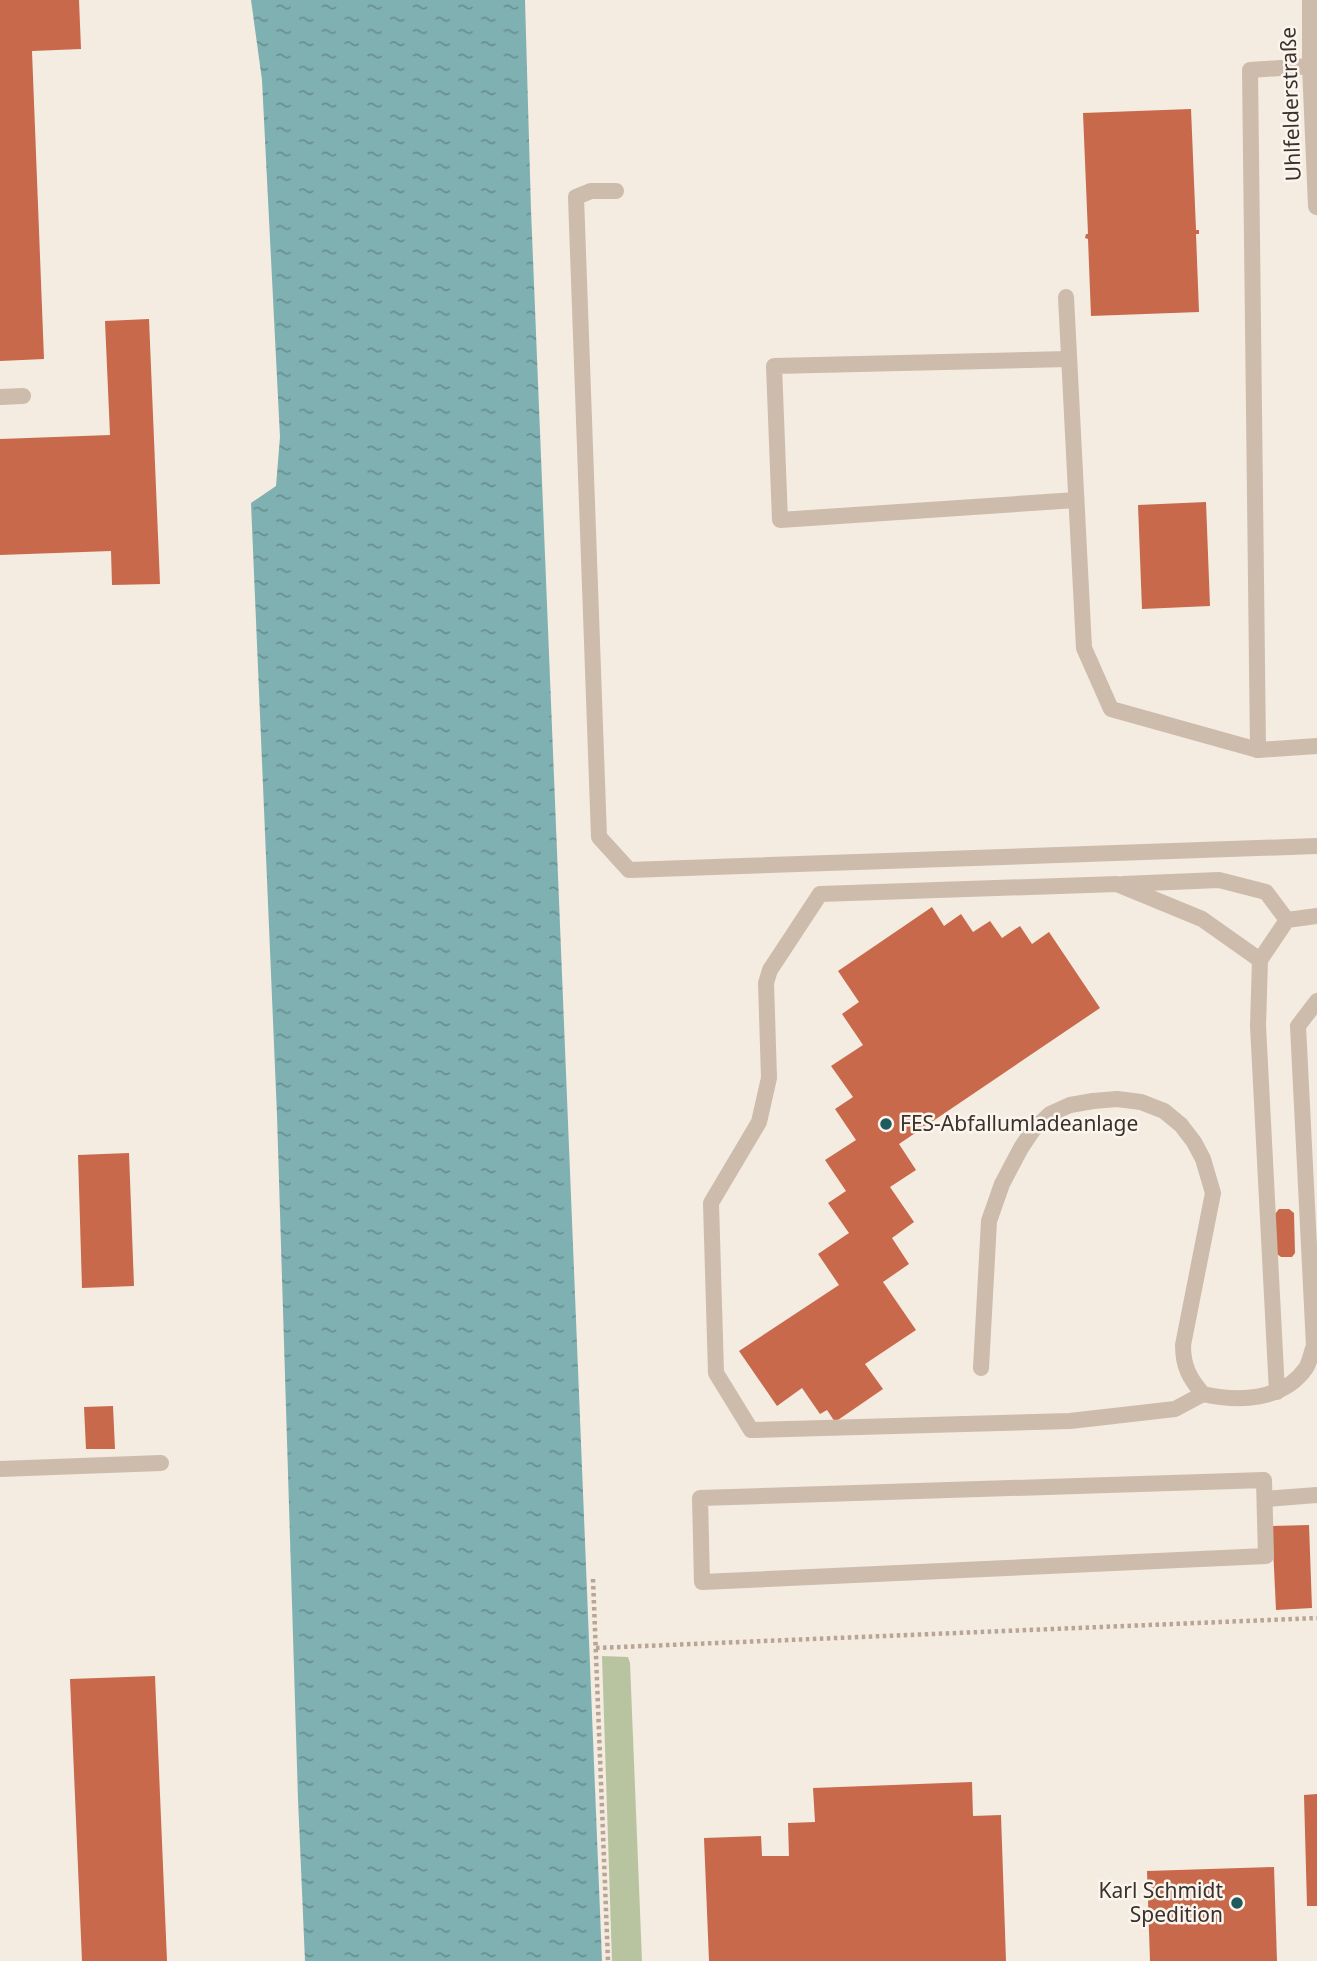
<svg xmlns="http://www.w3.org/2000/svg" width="1317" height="1961" font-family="'Noto Sans',sans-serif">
	<defs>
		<pattern id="water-ripples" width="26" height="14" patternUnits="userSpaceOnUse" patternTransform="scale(1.75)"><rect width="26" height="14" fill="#7fb0b2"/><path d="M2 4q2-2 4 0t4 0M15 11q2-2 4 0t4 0" fill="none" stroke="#699091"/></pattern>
	</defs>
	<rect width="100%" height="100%" fill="#f4ebe1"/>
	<path fill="#b8c4a0" d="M602,1656L628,1657L630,1663L642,1961H612Z"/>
	<path fill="url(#water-ripples)" d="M251,0H525L531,210L602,1961H305L298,1799L277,1115L251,503L276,486L280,437L262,80Z"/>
	<g fill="#c8694b">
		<path d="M0,0H79L81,49L32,51L44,359L0,361Z"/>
		<path d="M1191,109L1196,230H1199V234H1196L1199,312L1091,316L1088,239L1085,238L1086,234H1088L1083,113Z"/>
		<path d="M149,319L160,584L112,585L111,551L0,555V439L110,435L105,321Z"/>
		<path d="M1206,502L1210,606L1142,609L1138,505Z"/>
		<path d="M932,907L944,926L961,914L973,932L990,921L1002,938L1020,926L1032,944L1049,932L1100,1008L899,1144L916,1170L890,1187L914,1222L892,1238L909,1264L883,1282L916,1330L865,1364L883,1389L835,1422L827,1410L820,1414L802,1388L777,1406L739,1351L839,1285L818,1254L849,1233L828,1203L846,1191L825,1160L856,1140L835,1109L853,1097L831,1066L863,1045L842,1014L859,1002L838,971Z"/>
		<path d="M129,1153L134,1286L82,1288L78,1155Z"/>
		<path d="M1279,1209H1289L1294,1213L1295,1253L1292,1257H1281L1277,1254L1275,1214Z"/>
		<path d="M113,1406L115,1449H86L84,1407Z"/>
		<path d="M1309,1525L1312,1608L1276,1610L1272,1526Z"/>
		<path d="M155,1676L167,1961H82L70,1679Z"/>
		<path d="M972,1782L973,1816L1001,1815L1006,1961H709L704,1838L761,1836L762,1856H789L788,1823L815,1822L813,1788Z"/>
		<path d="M1317,1794V1906H1307L1304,1795Z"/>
		<path d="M1274,1867L1277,1961H1150L1147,1871Z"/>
	</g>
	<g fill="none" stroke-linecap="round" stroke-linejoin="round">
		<g stroke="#b9a596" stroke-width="4.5" stroke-dasharray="3.5 3.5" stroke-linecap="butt">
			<path d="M593,1579L608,1961"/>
			<path d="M596,1648L1317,1618"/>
		</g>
		<g stroke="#cdbbac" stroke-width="16">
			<path d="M1311,66L1250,70L1258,750L1317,746"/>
			<path d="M616,191H591L576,197L599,837L629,870L1317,846"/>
			<path d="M1066,297L1084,648L1111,709L1258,750"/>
			<path d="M1069,359L774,366L780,520L1076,500"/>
			<path d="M0,397L23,396"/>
			<path d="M1123,884L1219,880L1266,892L1287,920"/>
			<path d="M981,1368L989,1221L1002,1184L1021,1148L1033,1130L1050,1114L1070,1105L1093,1101L1117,1099L1141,1102L1164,1111L1181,1125L1194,1142L1203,1159L1213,1193L1183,1345C1183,1366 1189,1378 1203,1394C1238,1402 1283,1401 1306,1368C1310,1362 1311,1353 1314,1346L1298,1026L1317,1001"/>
			<path d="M1277,1392L1258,1026L1260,960L1287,920L1317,916"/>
			<path d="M1203,1394L1175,1409L1070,1421L751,1430L716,1373L711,1203L759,1122L769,1078L766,983L770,970L820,894L1117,884L1202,919L1260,960"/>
			<path d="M0,1469L161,1463"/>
			<path d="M1264,1480L1266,1556L702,1582L700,1498Z"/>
			<path d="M1265,1499L1317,1495"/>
		</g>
		<path stroke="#cdbbac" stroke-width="18" d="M1311,0V66L1317,206"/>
	</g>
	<g fill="#1f5a5e" stroke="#fbf5ee" stroke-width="2.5">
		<circle cx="886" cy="1124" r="7"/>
		<circle cx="1237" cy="1903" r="7"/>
	</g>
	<g text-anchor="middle" stroke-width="5" stroke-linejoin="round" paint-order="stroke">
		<g font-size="21" fill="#3b302b" stroke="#fbf5ee">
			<text transform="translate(1291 104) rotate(-92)" y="7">Uhlfelderstraße</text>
		</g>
		<g font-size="21" fill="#3b302b" stroke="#fbf5ee" text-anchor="start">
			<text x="900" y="1131">FES-Abfallumladeanlage</text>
			<text x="1223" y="1898" text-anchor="end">Karl Schmidt<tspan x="1223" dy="24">Spedition</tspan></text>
		</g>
	</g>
</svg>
